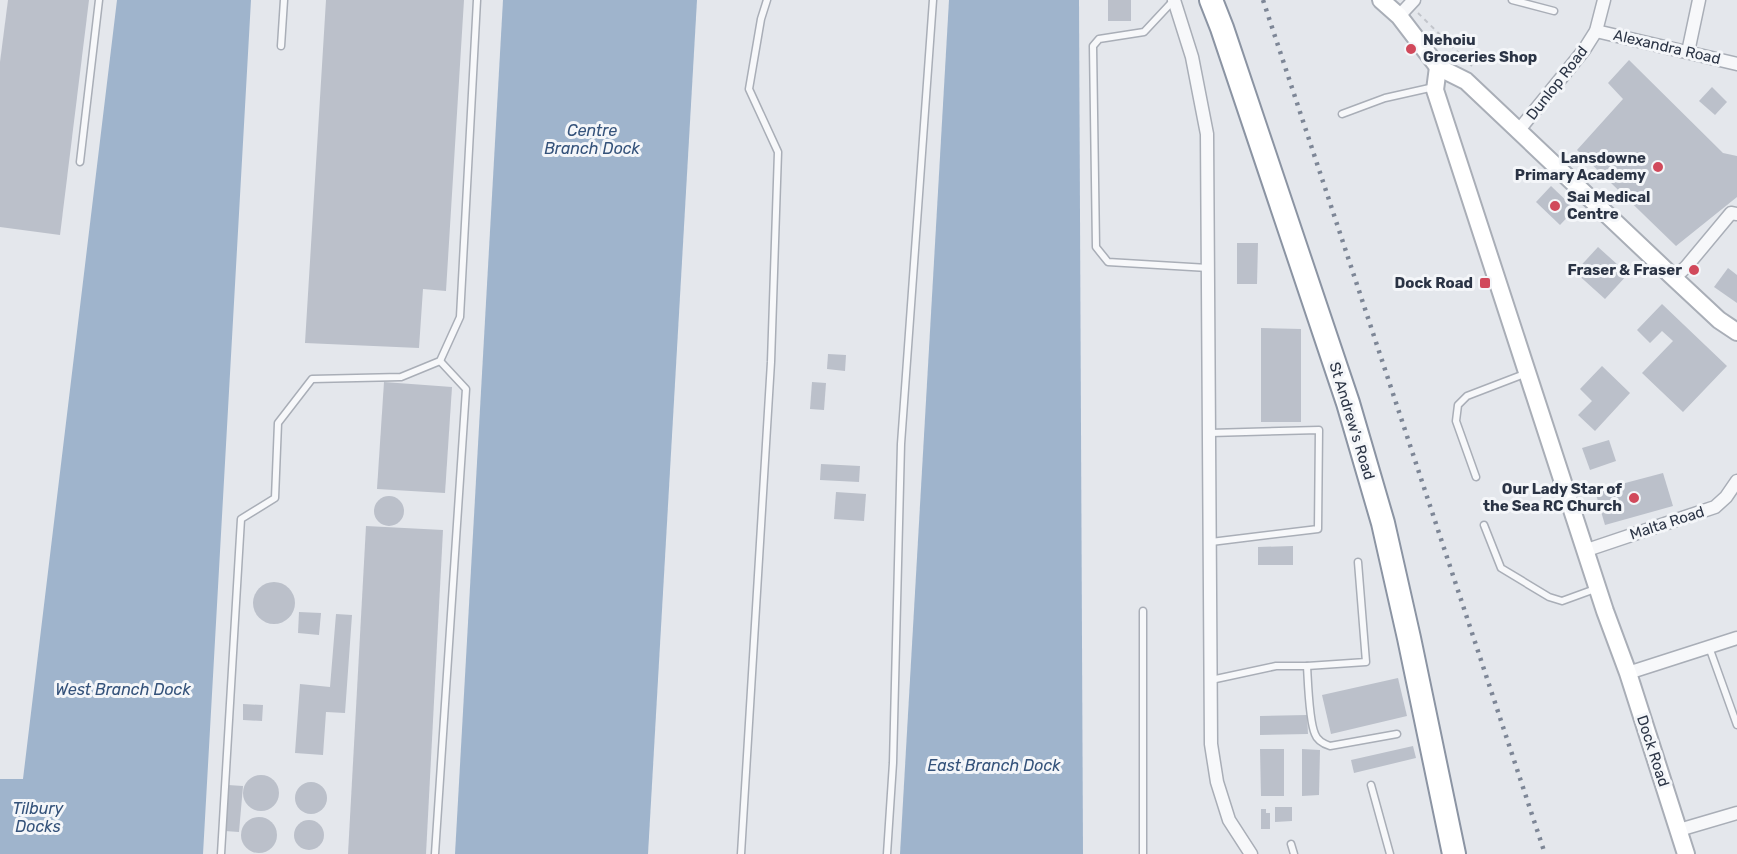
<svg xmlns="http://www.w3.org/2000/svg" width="1737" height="854" font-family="Rubik,sans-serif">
	<rect width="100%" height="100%" fill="#e4e7ec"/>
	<g fill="#9fb4cc">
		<path d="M117,0H251L203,854H0V779H23Z"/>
		<path d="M503,0H697L648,854H455Z"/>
		<path d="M949,0H1079L1083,854H900Z"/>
	</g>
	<g fill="#bbc0ca">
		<path d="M8,0H89L60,235L0,227V62Z"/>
		<path d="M326,0H464L446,291L423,289L419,348L305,343Z"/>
		<rect x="1108" y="0" width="23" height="21"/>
		<path d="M1629,60L1723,153L1737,156V197L1676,246L1577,150L1623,99L1608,83Z"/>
		<path d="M1712,87L1727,102L1715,115L1699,101Z"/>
		<path d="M1551,186L1575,209L1560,225L1536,202Z"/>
		<path d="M1237,243H1258L1257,284H1237Z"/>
		<path d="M1598,247L1628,274L1605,299L1575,272Z"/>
		<path d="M1728,268L1737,275V303L1714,287Z"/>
		<path d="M1662,304L1727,366L1683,412L1642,373L1673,341L1662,331L1650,343L1637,330Z"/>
		<path d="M1261,328L1301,329V422H1261Z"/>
		<path d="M828,354L846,355L845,371L827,369Z"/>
		<path d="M1602,366L1630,393L1595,431L1578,415L1592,401L1580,389Z"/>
		<path d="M384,382L452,387L445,493L377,489Z"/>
		<path d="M812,382L826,383L824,410L810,409Z"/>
		<path d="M1609,440L1616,461L1590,470L1582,448Z"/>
		<path d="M821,464L860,466L859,482L820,480Z"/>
		<path d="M1663,473L1673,506L1605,525L1595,491Z"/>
		<path d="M836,492L866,494L864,521L834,519Z"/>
		<circle cx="389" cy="511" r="15"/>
		<path d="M366,526L443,530L426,854H348Z"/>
		<path d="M1293,546V565H1258V547Z"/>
		<circle cx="274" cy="603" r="21"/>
		<path d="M299,612L321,613L319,635L298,633Z"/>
		<path d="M336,614L352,615L345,713L326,712L323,755L295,753L300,684L330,687Z"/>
		<path d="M1398,678L1407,716L1331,734L1322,695Z"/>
		<path d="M243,704L263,705L262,721L243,720Z"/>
		<path d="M1307,715L1308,734L1260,735V716Z"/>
		<path d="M1413,746L1416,758L1354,773L1351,760Z"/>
		<path d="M1260,749H1284V796H1261Z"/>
		<path d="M1302,749L1320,750L1319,795L1302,796Z"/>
		<circle cx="261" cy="793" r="18"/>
		<circle cx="311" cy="798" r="16"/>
		<path d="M228,785L243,786L239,832L225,831Z"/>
		<path d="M1275,807H1292V821L1275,822Z"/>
		<path d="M1261,809H1266V813H1270V829H1261Z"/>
		<circle cx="259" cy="835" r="18"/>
		<circle cx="309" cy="835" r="15"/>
	</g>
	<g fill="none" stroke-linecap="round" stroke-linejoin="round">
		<defs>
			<g id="lane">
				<path d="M1512,0L1554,11"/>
				<path d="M1173,1L1144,32L1099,39L1093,46L1096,247L1108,262L1208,268"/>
				<path d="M281,46L284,0"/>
				<path d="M1342,114L1385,98L1434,87"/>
				<path d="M80,162L99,0"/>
				<path d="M1210,433L1319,430L1318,529L1211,542"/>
				<path d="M1476,477L1456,421L1458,405L1467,396L1527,373"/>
				<path d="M1484,525L1501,568L1549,597L1562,601L1595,589"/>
				<path d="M1709,647L1737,725"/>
				<path d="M1307,666L1366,662L1358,562"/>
				<path d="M1211,680L1276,666H1307C1308,682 1309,721 1315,734C1317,740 1324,744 1330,746L1397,734"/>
				<path d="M1371,785L1390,854"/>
				<path d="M1291,844L1294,854"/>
				<path d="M221,854L241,519L275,498L278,423L312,379L401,377L440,361L460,317L477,0"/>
				<path d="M435,854L466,389L440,361"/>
				<path d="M741,854L771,362L778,152L749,89L761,19L767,0"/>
				<path d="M887,854L893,763L901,444L933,0"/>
				<path d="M1143,854V611"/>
			</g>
			<g id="street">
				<path d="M1174,0L1192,57L1207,134L1211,744L1217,782L1229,820L1251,854"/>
				<path d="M1399,16L1414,0"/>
				<path d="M1596,31L1737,64"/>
				<path d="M1688,52L1699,0"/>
				<path d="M1519,130L1584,50L1596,31L1604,0"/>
				<path d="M1674,278L1686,267L1731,213L1737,214"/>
				<path d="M1587,550L1715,507L1726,497L1737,481"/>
				<path d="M1628,673L1737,638"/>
				<path d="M1679,830L1737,813"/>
			</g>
			<g id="secondary">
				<path d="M1381,0L1399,16L1438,67L1466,81L1674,278L1719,320L1737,332"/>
				<path d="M1438,67L1435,90L1605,611L1628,673L1686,854"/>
			</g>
			<path id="highway" d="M1211,0L1222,28L1348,403L1383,523L1409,638L1454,854"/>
		</defs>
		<use href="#lane" stroke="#a9aeb7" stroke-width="9"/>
		<use href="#street" stroke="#a9aeb7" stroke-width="15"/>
		<use href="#secondary" stroke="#a9aeb7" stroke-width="20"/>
		<use href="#highway" stroke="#8b94a3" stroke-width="26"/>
		<path stroke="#c2c5cb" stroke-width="2" stroke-dasharray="4.5 4.5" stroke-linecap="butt" d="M1418,13L1472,66"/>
		<use href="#lane" stroke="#f7f8fa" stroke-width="6"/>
		<use href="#street" stroke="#f7f8fa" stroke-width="12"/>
		<use href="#secondary" stroke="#fff" stroke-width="16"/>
		<use href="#highway" stroke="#fff" stroke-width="22"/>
		<path stroke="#7d8696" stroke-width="4.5" stroke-dasharray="3 6" stroke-linecap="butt" d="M1263,0L1545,854"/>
	</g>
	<g fill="#d1495b" stroke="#f4f6f9" stroke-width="2">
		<circle cx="1411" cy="49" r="6"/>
		<circle cx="1658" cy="167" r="6"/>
		<circle cx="1555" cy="206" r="6"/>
		<circle cx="1694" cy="270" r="6"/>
		<rect x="1479" y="277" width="12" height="12" rx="3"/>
		<circle cx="1634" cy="498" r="6"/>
	</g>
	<g text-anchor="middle" stroke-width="6" stroke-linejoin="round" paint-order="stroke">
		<g font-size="15" font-weight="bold" fill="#2b3445" stroke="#f4f6f9" text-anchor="end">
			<text x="1423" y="45" text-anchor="start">Nehoiu<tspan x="1423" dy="17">Groceries Shop</tspan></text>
			<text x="1646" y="163">Lansdowne<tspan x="1646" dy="17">Primary Academy</tspan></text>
			<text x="1567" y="202" text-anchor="start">Sai Medical<tspan x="1567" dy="17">Centre</tspan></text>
			<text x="1682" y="275">Fraser &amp; Fraser</text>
			<text x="1473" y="288">Dock Road</text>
			<text x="1622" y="494">Our Lady Star of<tspan x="1622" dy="17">the Sea RC Church</tspan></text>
		</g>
		<g font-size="15" fill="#2b3445" stroke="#f4f6f9">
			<text transform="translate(1667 47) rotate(13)" y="5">Alexandra Road</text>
			<text transform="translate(1557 83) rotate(-52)" y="5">Dunlop Road</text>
			<text transform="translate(1352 421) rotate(73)" y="5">St Andrew's Road</text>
			<text transform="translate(1667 523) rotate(-18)" y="5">Malta Road</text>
			<text transform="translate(1653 751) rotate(72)" y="5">Dock Road</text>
		</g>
		<g font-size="16" font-style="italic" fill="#34527a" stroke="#f4f6f9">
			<text x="592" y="136">Centre<tspan x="592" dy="18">Branch Dock</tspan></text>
			<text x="123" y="695">West Branch Dock</text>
			<text x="994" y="771">East Branch Dock</text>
			<text x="38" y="814">Tilbury<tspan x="38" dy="18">Docks</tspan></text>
		</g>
	</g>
</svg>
